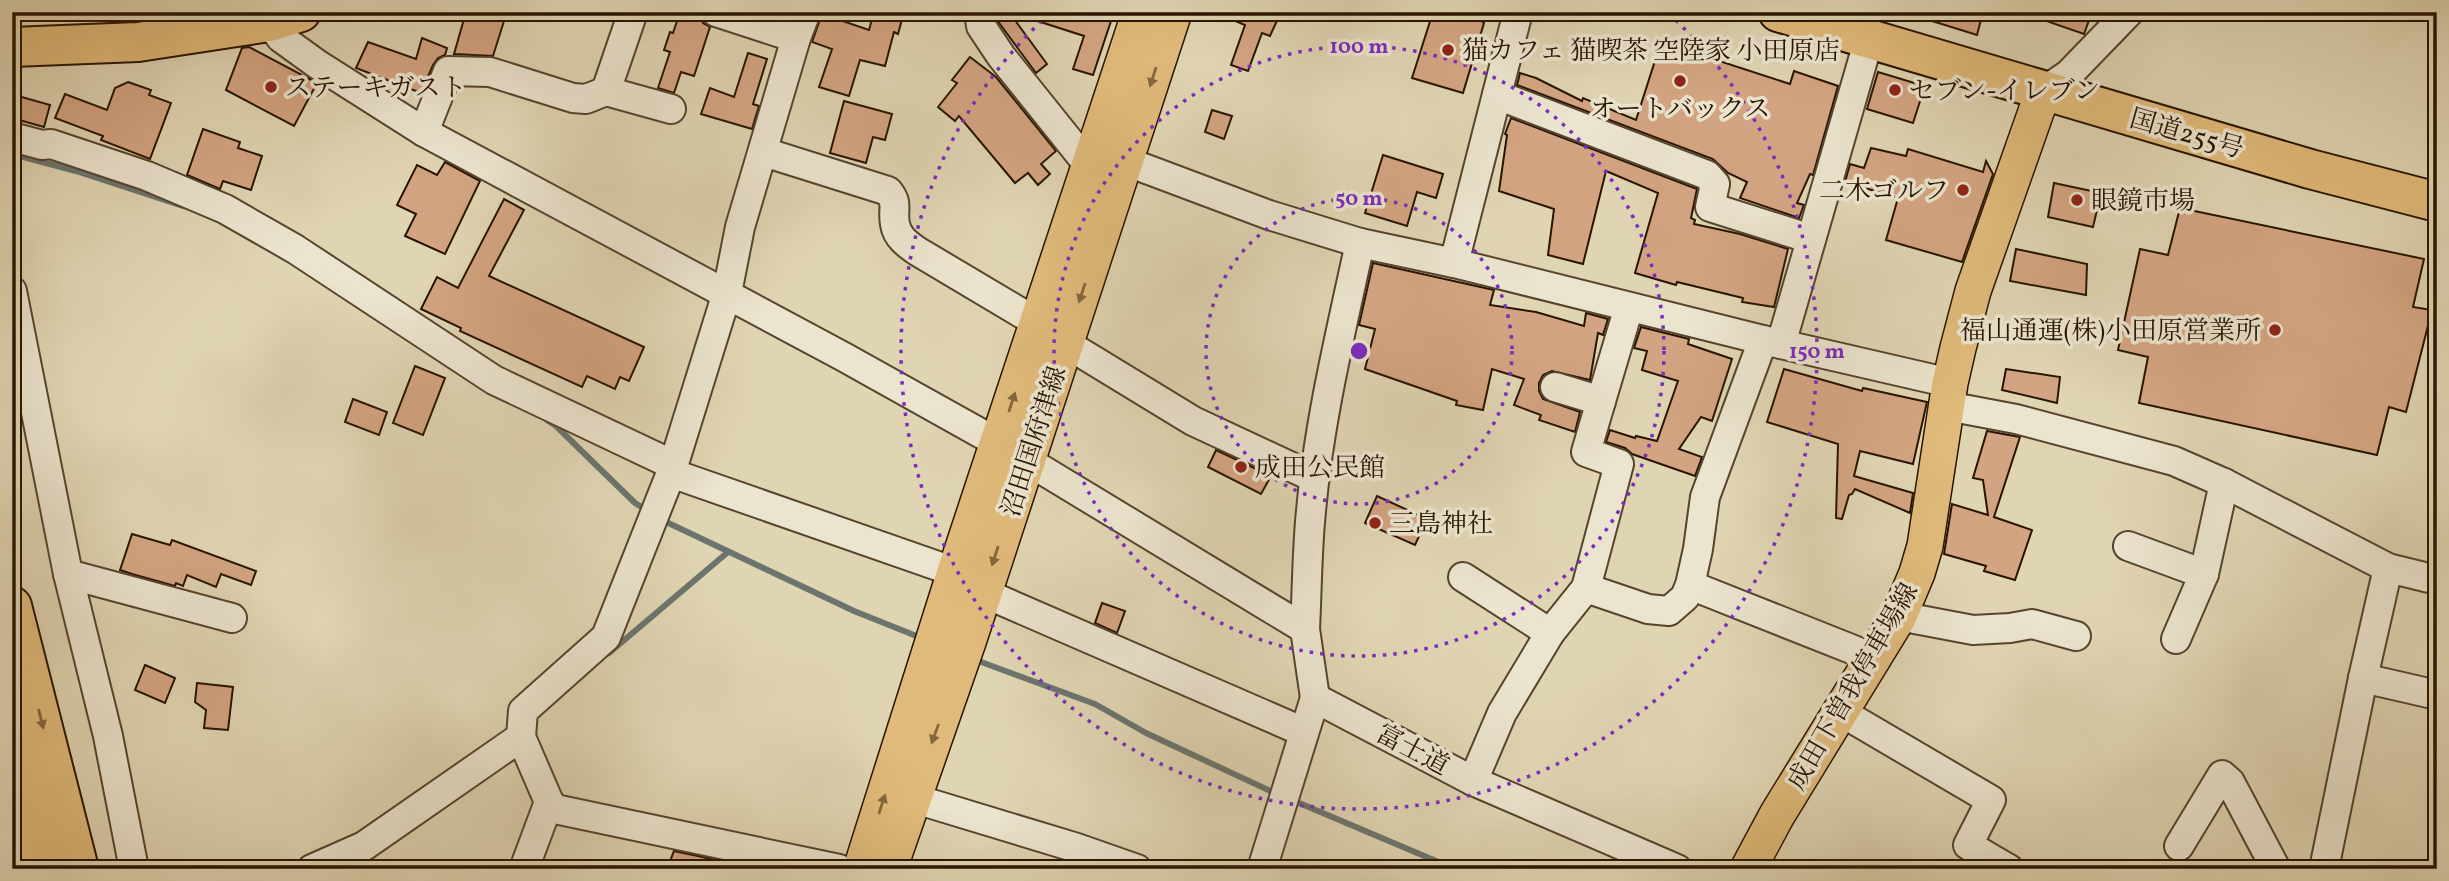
<svg xmlns="http://www.w3.org/2000/svg" width="2449" height="881" font-family="Vollkorn,'Noto Serif JP',serif">
	<rect width="100%" height="100%" fill="#e0d5b3"/>
	<filter id="stains"><feTurbulence type="fractalNoise" baseFrequency=".00286" numOctaves="4"/><feColorMatrix values="0 0 0 0 .2 0 0 0 0 .09 0 0 0 0 .02 0 0 0 .5 -.17"/></filter>
	<radialGradient id="worn" r=".72"><stop offset=".6" stop-color="#630" stop-opacity="0"/><stop offset="1" stop-color="#630" stop-opacity=".3"/></radialGradient>
	<g fill="none" stroke-linecap="round" stroke-linejoin="round">
		<g stroke="#6b756d" stroke-width="6">
			<path d="M12,154L76,171L183,206"/>
			<path d="M547,420L556,426L635,503L648,511"/>
			<path d="M660,519L854,611L924,639"/>
			<path d="M609,653L728,552"/>
			<path d="M973,659L1095,704L1146,733L1279,795"/>
			<path d="M1292,800L1455,869"/>
			<path d="M288,869L304,863"/>
		</g>
	</g>
	<g fill="#d3a481" stroke="#281400" stroke-width="2">
		<path d="M466,12H474L504,21L493,56L454,54Z"/>
		<path d="M680,12H700L703,23L710,27L694,76L681,72L674,93L658,88L670,52L664,50L670,32L673,33Z"/>
		<path d="M874,12H904L898,34L894,32L885,66L860,60L849,96L819,87L832,49L812,42L822,14L869,30Z"/>
		<path d="M996,12H1009L1047,64L1036,73L997,20Z"/>
		<path d="M1023,12H1114L1093,75L1073,69L1084,36L1022,16Z"/>
		<path d="M1214,12H1281L1270,36L1262,33L1248,71L1231,65L1245,25Z"/>
		<path d="M1433,12H1472L1484,23L1463,93L1412,78Z"/>
		<path d="M1917,12H1983L1977,35L1916,16Z"/>
		<path d="M2030,12H2092L2084,34L2029,15Z"/>
		<path d="M422,38L447,48L445,55L438,58L433,65L421,93L356,68L368,42L416,59Z"/>
		<path d="M1661,42L1790,84L1794,71L1838,86L1813,175L1810,174L1797,203L1804,205L1799,218L1740,198L1747,182L1728,173L1713,159L1517,85L1520,73L1536,78L1582,101L1583,98L1636,120Z"/>
		<path d="M249,47L317,83L294,126L226,90L242,48Z"/>
		<path d="M748,53L767,59L753,104L759,106L752,129L701,114L710,88L734,97Z"/>
		<path d="M970,57L996,77L1056,151L1041,164L1050,174L1038,185L1028,173L1015,183L959,116L955,121L938,107L957,83L952,80Z"/>
		<path d="M1878,72L1918,84L1923,92L1913,123L1867,109Z"/>
		<path d="M128,82L151,90L149,95L171,103L150,159L101,140L103,136L55,118L65,94L107,110L115,88Z"/>
		<path d="M18,96L50,105L44,127L12,118Z"/>
		<path d="M844,101L892,114L885,140L873,137L866,163L830,153Z"/>
		<path d="M1212,110L1232,116L1224,139L1205,132Z"/>
		<path d="M1511,118L1697,189L1691,218L1695,220L1694,224L1740,234L1788,249L1774,307L1742,302L1743,298L1677,282L1676,285L1635,273L1658,193L1606,171L1583,264L1548,255L1554,209L1499,191L1507,135L1505,134Z"/>
		<path d="M203,129L240,142L238,148L262,156L251,190L223,181L220,189L187,175Z"/>
		<path d="M1871,148L1906,156L1908,149L1983,172L1986,161L1993,174L1962,262L1886,240L1898,198L1845,182L1850,164L1864,168Z"/>
		<path d="M1383,155L1443,174L1436,198L1417,192L1407,226L1365,213Z"/>
		<path d="M445,162L480,181L445,254L405,236L416,214L397,205L417,165L437,175Z"/>
		<path d="M2054,183L2101,193L2093,227L2048,217Z"/>
		<path d="M504,199L524,210L489,276L644,347L629,381L620,377L615,389L587,376L582,387L460,331L461,328L421,309L437,277L458,288Z"/>
		<path d="M2180,208L2424,259L2413,307L2432,310L2406,412L2389,407L2377,455L2139,403L2148,357L2118,350L2140,249L2168,255Z"/>
		<path d="M2016,249L2087,264L2086,295L2010,281Z"/>
		<path d="M1373,263L1494,290L1490,305L1536,312L1584,326L1586,313L1608,319L1603,335L1598,333L1590,380L1552,371L1543,375L1539,383V391L1543,399L1580,412L1575,432L1539,420L1541,415L1514,405L1524,379L1492,369L1483,410L1456,405L1457,401L1365,369L1375,329L1359,325Z"/>
		<path d="M1641,327L1689,339L1688,344L1732,359L1712,421L1701,417L1679,449L1702,457L1695,476L1632,454L1625,448L1606,442L1610,430L1635,438L1636,436L1657,441L1678,381L1642,370L1647,351L1634,348Z"/>
		<path d="M415,366L445,378L423,435L393,423Z"/>
		<path d="M1784,369L1862,391L1863,388L1927,402L1913,464L1860,451L1854,476L1913,493L1910,513L1855,489L1852,494L1849,495L1842,519L1836,518L1838,444L1767,422Z"/>
		<path d="M2006,369L2060,377L2057,403L2002,390Z"/>
		<path d="M353,399L387,412L379,435L345,422Z"/>
		<path d="M1987,431L2020,437L1994,517L2032,530L2015,580L1984,571L1986,566L1944,554L1952,504L1988,515L1983,480L1973,478Z"/>
		<path d="M1216,450L1271,476L1261,494L1208,467Z"/>
		<path d="M1377,496L1427,519L1415,545L1365,523Z"/>
		<path d="M132,534L170,545L172,540L256,571L251,585L221,574L216,587L187,575L183,586L176,583L175,586L132,574L120,570Z"/>
		<path d="M1102,603L1125,611L1117,633L1095,623Z"/>
		<path d="M145,665L175,678L165,703L135,690Z"/>
		<path d="M197,683L233,687L228,730L204,728L206,710L195,702Z"/>
		<path d="M674,851L726,862L736,866V869H667Z"/>
	</g>
	<g fill="none" stroke-linecap="round" stroke-linejoin="round">
		<defs>
			<g id="minor">
				<path d="M716,12L796,38"/>
				<path d="M979,12L981,26L1001,56L1090,167"/>
				<path d="M1518,12L1454,263L1763,340L1950,383"/>
				<path d="M269,22L281,38L317,64L424,132L844,357L998,443L1305,629L1315,698"/>
				<path d="M606,91L633,12"/>
				<path d="M2043,92L2069,74L2129,12"/>
				<path d="M1497,95L1707,175L1715,184L1710,207L1811,239"/>
				<path d="M424,132L448,71L490,72L573,98L586,99L606,91L671,109"/>
				<path d="M12,137L42,145L51,144L147,176L225,209L295,249L494,380L667,462L671,473L955,572"/>
				<path d="M764,152L888,191C899,204 892,209 895,224C897,237 907,244 917,251L1038,323"/>
				<path d="M1125,161L1269,215L1360,243L1454,263"/>
				<path d="M12,291L68,574L108,736L134,869"/>
				<path d="M1065,343L1193,421L1315,478"/>
				<path d="M1781,344L1869,39"/>
				<path d="M1555,387L1601,401L1629,307"/>
				<path d="M1947,406L2016,419L2174,461L2224,483L2388,568L2437,580"/>
				<path d="M2128,546L2204,574"/>
				<path d="M68,574L232,618"/>
				<path d="M1463,577L1550,633"/>
				<path d="M1690,585L1874,658"/>
				<path d="M1586,588L1648,609L1669,611L1685,597L1690,585L1698,549L1705,497L1763,340"/>
				<path d="M984,593L1304,732"/>
				<path d="M1899,616L1973,630L2010,628L2032,624L2076,636"/>
				<path d="M1305,629C1307,590 1307,550 1311,511C1319,421 1341,331 1360,243"/>
				<path d="M2176,639L2204,574L2224,483"/>
				<path d="M2363,678L2437,695"/>
				<path d="M1841,712L1991,800L1968,845L2009,869"/>
				<path d="M1473,781L1502,713L1550,633L1586,588L1619,464L1586,452L1601,401"/>
				<path d="M912,798L1077,848L1137,869"/>
				<path d="M549,802L555,809L839,869"/>
				<path d="M2179,846L2222,775L2230,782L2276,869"/>
				<path d="M312,869L364,846L521,737"/>
				<path d="M524,869L549,802L521,737L523,711L606,637L671,473L727,293L740,227L796,38L806,12"/>
				<path d="M1262,869L1315,698L1473,781L1677,869"/>
				<path d="M2324,869L2363,678L2388,568"/>
			</g>
			<g id="major">
				<path d="M861,869L955,572L1140,12"/>
				<path d="M889,869L968,642L1174,12"/>
				<path d="M1748,869L1777,815L1899,616L1917,573L1925,546L1950,383L1958,348L1973,291L2043,92"/>
			</g>
			<g id="highway">
				<path d="M1778,12L2310,169L2437,202"/>
				<path d="M12,47L138,42L269,22L301,12"/>
				<path d="M12,606L79,869"/>
				<path d="M12,728L44,869"/>
			</g>
		</defs>
		<use href="#minor" stroke="#56442d" stroke-width="32"/>
		<use href="#major" stroke="#281400" stroke-width="38"/>
		<use href="#highway" stroke="#281400" stroke-width="42"/>
		<use href="#minor" stroke="#ebe4ce" stroke-width="28"/>
		<use href="#major" stroke="#e0ba7a" stroke-width="35"/>
		<use href="#highway" stroke="#e0ba7a" stroke-width="38"/>
	</g>
	<defs><path id="oneway-solid" d="M-6-.8H1V-3.2L6.5 0L1 3.2V.8H-6Z" transform="scale(1.75)"/></defs>
	<g fill="#84673d">
		<use href="#oneway-solid" transform="translate(1153 77) rotate(108)"/>
		<use href="#oneway-solid" transform="translate(1082 293) rotate(108)"/>
		<use href="#oneway-solid" transform="translate(1012 402) rotate(-72)"/>
		<use href="#oneway-solid" transform="translate(995 556) rotate(108)"/>
		<use href="#oneway-solid" transform="translate(41 719) rotate(76)"/>
		<use href="#oneway-solid" transform="translate(935 734) rotate(110)"/>
		<use href="#oneway-solid" transform="translate(882 804) rotate(-72)"/>
	</g>
	<g fill="none" stroke="#7b2cbf" stroke-width="3.5" stroke-dasharray="3.5 7">
		<circle cx="1359" cy="351" r="153"/>
		<circle cx="1359" cy="351" r="305"/>
		<path d="M1668 13A458 458 0 1 1 1050 13"/>
	</g>
	<g fill="#8f2418" stroke="#ebe4ce" stroke-width="2.5">
		<circle cx="1448" cy="50" r="7"/>
		<circle cx="1680" cy="81" r="7"/>
		<circle cx="271" cy="87" r="7"/>
		<circle cx="1895" cy="90" r="7"/>
		<circle cx="1963" cy="190" r="7"/>
		<circle cx="2077" cy="200" r="7"/>
		<circle cx="2275" cy="330" r="7"/>
		<circle cx="1241" cy="467" r="7"/>
		<circle cx="1375" cy="523" r="7"/>
	</g>
	<g text-anchor="middle" stroke-width="7" stroke-linejoin="round" paint-order="stroke">
		<g font-size="26" fill="#281400" stroke="#ebe4ce" text-anchor="start">
			<text x="1462" y="59">猫カフェ 猫喫茶 空陸家 小田原店</text>
			<text x="285" y="96">ステーキガスト</text>
			<text x="1909" y="99">セブン-イレブン</text>
			<text x="1680" y="117" text-anchor="middle">オートバックス</text>
			<text x="1949" y="199" text-anchor="end">二木ゴルフ</text>
			<text x="2091" y="209">眼鏡市場</text>
			<text x="2261" y="339" text-anchor="end">福山通運(株)小田原営業所</text>
			<text x="1255" y="476">成田公民館</text>
			<text x="1389" y="532">三島神社</text>
		</g>
		<g font-size="26" fill="#281400" stroke="#ebe4ce">
			<text transform="translate(2187 133) rotate(16)" y="9">国道255号</text>
			<text transform="translate(1033 441) rotate(-72)" y="9">沼田国府津線</text>
			<text transform="translate(1852 686) rotate(-60)" y="9">成田下曽我停車場線</text>
			<text transform="translate(1413 749) rotate(28)" y="9">富士道</text>
		</g>
	</g>
	<circle cx="1359" cy="351" r="10" fill="#7b2cbf" stroke="#ebe4ce" stroke-width="3.5"/>
	<g font-size="21" text-anchor="middle" font-weight="bold" fill="#7b2cbf" stroke="#ebe4ce" stroke-width="7" stroke-linejoin="round" paint-order="stroke">
		<text x="1359" y="53">100 m</text>
		<text x="1359" y="205">50 m</text>
		<text x="1817" y="358">150 m</text>
	</g>
	<rect width="2449" height="881" fill="none" stroke="#e0d5b3" stroke-width="42"/>
	<rect x="14" y="14" width="2421" height="853" fill="none" stroke="#281400" stroke-width="3.5"/>
	<rect x="21" y="21" width="2407" height="839" fill="none" stroke="#281400" stroke-width="2"/>
	<rect width="100%" height="100%" filter="url(#stains)"/>
	<rect width="100%" height="100%" fill="url(#worn)"/>
</svg>
